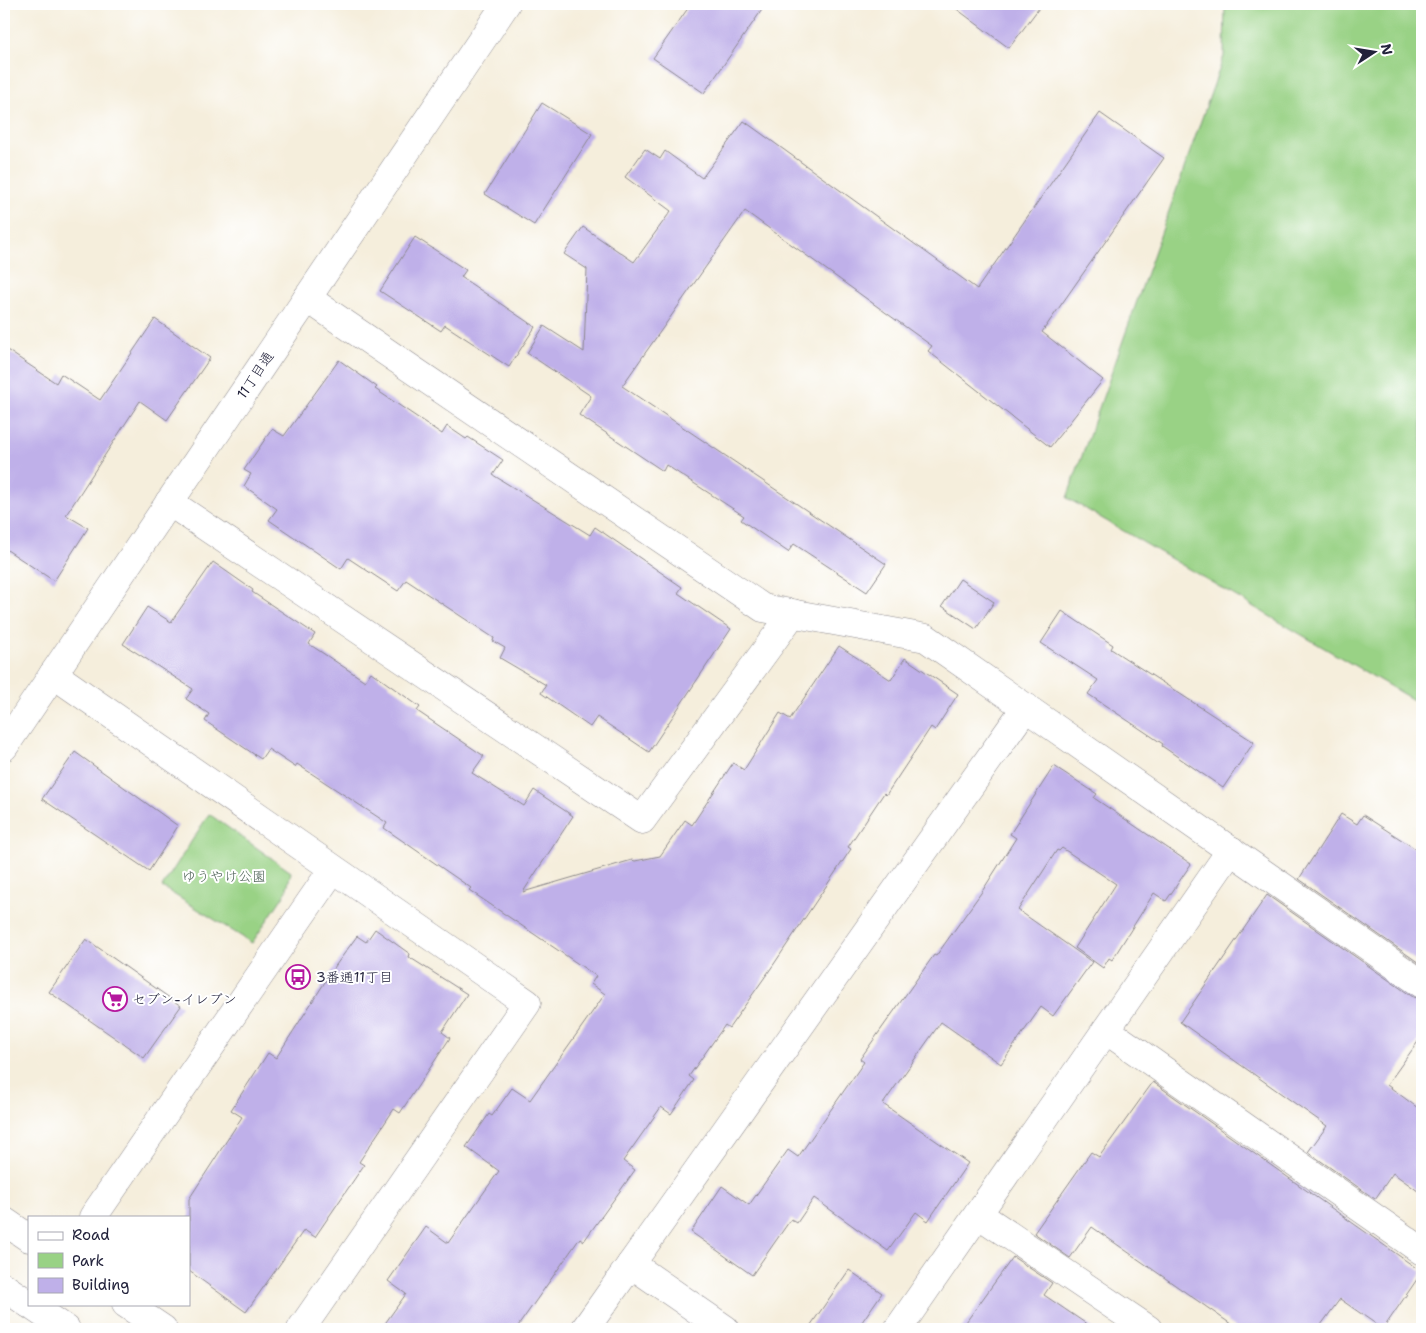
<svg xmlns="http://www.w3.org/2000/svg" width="1426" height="1333" font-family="'Shantell Sans','Klee One',sans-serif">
	<rect width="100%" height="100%" fill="#fff"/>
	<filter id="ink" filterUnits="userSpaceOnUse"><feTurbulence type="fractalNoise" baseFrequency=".02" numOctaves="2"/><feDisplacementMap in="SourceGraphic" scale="10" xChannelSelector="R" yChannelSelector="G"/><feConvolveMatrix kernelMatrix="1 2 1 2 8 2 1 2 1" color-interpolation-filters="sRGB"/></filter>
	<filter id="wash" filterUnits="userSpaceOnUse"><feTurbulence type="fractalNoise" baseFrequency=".0096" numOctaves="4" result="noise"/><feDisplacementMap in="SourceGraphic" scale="20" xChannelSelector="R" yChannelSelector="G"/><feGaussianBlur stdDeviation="1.12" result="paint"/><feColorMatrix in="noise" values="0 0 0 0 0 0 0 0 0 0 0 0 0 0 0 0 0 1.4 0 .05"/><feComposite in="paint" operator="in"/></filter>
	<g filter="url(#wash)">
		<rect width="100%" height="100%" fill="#f5eedc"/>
		<g fill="#99d285" stroke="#5e7a60">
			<path d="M1225,4H1422V705L1067,498L1224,56Z"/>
			<path d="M209,814L291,872L286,892L252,943L162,887Z"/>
		</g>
		<g id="blocks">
			<g fill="#bfb0e9">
				<path d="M691,4H766L704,93L653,58Z"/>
				<path d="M950,4H1042L1009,48Z"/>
				<path d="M542,103L592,134L534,225L485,194Z"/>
				<path d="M1100,113L1164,158L1042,332L1103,380L1050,447L928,351L932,346L745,211L622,386L886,564L867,592L794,544L788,552L741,520L744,516L666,465L663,471L579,415L591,396L527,353L544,326L584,352L587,269L564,254L583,227L634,262L671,211L625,177L645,149L660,159L665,151L702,178L744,121L977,289Z"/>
				<path d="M415,237L466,270L461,277L535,327L509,367L445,325L441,331L380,291Z"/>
				<path d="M155,319L210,358L167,420L140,401L66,515L88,528L54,581L4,548V348L56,383L61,374L100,400Z"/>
				<path d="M339,360L377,387L375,389L442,434L447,426L466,439L468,437L503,460L493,475L590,535L595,527L682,587L678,593L731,629L649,752L597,717L590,727L541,693L546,685L500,658L505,648L493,641L494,638L406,580L398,591L348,558L341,569L269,520L277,509L244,486L251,474L244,470L272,429L284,436Z"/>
				<path d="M213,562L253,590L252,592L315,634L309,644L365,681L371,672L420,707L417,711L484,756L472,773L524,806L534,790L573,816L523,892L632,860L635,861L660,856L685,820L692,825L733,763L744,770L780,713L790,719L839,646L891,680L905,658L958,694L935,730L931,727L886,795L884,793L848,847L851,849L774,964L729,1028L725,1025L689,1076L694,1080L671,1114L661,1107L623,1161L635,1170L584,1241L580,1238L516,1329H381L406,1294L388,1281L426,1227L448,1243L499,1171L466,1147L489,1114L492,1116L512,1088L530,1100L605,994L591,984L596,976L469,890L471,888L384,828L387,823L297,764L295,767L268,749L261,759L205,721L209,714L186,699L193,689L123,644L147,607L171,622Z"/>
				<path d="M960,579L994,602L976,629L942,606Z"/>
				<path d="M1062,611L1113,645L1111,649L1254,742L1223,788L1162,746L1163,744L1088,694L1098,680L1041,643Z"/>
				<path d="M75,752L178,826L149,871L42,799Z"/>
				<path d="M1054,766L1097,794L1094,798L1191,864L1166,901L1154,893L1112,960L1109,958L1103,968L1075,948L1116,884L1062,848L1059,851L1057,850L1018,910L1092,962L1053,1016L1041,1007L1001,1064L941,1022L883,1104L968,1163L928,1221L916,1212L888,1251L814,1198L797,1223L791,1219L752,1275L691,1232L722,1186L749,1205L788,1150L798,1157L864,1062L860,1059L934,955L936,956L981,893L1016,838L1010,834Z"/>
				<path d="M1341,814L1357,824L1363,815L1422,853V965L1299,879Z"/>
				<path d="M1267,895L1413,997L1422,999V1036L1387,1085L1422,1111V1194L1393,1173L1375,1199L1308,1152L1327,1126L1180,1022Z"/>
				<path d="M375,929L410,954L409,957L467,994L442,1032L450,1038L400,1113L394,1109L359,1162L364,1165L315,1237L304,1230L246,1312L189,1271V1199L242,1117L231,1110L268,1053L276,1058L336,965L357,936L366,942Z"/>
				<path d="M86,939L181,1006L144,1058L49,992Z"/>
				<path d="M1153,1082L1422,1272L1383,1329L1340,1299L1318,1329H1238L1092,1227L1070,1258L1034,1233L1091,1152L1099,1157Z"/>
				<path d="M1013,1257L1052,1283L1044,1295L1094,1329H961Z"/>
				<path d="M849,1270L882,1293L857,1329H808Z"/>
			</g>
		</g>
	</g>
	<g filter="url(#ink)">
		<use href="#blocks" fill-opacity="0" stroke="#8c888c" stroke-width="1"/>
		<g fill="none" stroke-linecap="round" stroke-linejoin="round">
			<defs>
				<g id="minor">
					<path d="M307,298L763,608L926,638L1422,984"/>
					<path d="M169,502L642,820L793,613"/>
					<path d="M53,674L527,1003L301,1329"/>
					<path d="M4,747L506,4"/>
					<path d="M1106,1030L1422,1251"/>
					<path d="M978,1214L1148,1329"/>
					<path d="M93,1217L333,869"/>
					<path d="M4,1221L29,1238"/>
					<path d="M631,1264L725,1329"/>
					<path d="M4,1287L29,1304"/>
					<path d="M29,1304L66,1329"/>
					<path d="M126,1304L163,1329"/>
					<path d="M585,1329L1026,707"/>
					<path d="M898,1329L1231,850"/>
				</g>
			</defs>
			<use href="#minor" stroke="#8c888c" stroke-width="29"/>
			<use href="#minor" stroke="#fff" stroke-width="28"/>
		</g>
	</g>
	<defs>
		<symbol id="bus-ring" viewBox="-11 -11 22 22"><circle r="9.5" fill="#fff" stroke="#b5179e" stroke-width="1.5"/><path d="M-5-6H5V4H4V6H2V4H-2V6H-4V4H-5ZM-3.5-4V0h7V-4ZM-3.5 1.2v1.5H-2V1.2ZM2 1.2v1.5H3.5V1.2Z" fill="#b5179e"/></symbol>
		<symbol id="supermarket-ring" viewBox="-11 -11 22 22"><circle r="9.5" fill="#fff" stroke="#b5179e" stroke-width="1.5"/><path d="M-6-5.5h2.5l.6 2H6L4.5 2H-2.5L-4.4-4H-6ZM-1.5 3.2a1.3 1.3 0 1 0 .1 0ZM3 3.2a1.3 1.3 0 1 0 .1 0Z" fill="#b5179e"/></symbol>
	</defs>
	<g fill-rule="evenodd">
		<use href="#bus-ring" x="284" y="963" width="28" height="28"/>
		<use href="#supermarket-ring" x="101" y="985" width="28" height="28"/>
	</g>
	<g text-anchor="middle" stroke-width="4" stroke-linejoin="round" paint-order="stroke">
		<g font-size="14" fill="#22223b" stroke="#fff">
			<text transform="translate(255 375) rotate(-56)" y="5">11丁目通</text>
		</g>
		<g font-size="14" fill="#4c6055" stroke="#fff">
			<text x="224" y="881">ゆうやけ公園</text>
		</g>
		<g font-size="14" fill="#22223b" stroke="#fff" text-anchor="start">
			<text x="316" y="982">3番通11丁目</text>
			<text x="132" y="1004">セブン-イレブン</text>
		</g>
	</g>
	<rect width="1426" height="1333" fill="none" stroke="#fff" stroke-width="20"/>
	<rect x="28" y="1216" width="162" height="90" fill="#ffffff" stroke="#a7a7b1"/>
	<rect x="38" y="1232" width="25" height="8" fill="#ffffff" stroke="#a7a7b1"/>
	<text x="72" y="1240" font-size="15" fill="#22223b">Road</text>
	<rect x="38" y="1253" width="25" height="15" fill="#99d285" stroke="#a7a7b1"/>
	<text x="72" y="1266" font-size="15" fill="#22223b">Park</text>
	<rect x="38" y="1278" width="25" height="15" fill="#bfb0e9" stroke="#a7a7b1"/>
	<text x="72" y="1290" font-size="15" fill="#22223b">Building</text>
	<g transform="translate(1374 52) rotate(78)" stroke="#ffffff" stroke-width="4" paint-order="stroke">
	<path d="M0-4L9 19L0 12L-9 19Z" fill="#22223b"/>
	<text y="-8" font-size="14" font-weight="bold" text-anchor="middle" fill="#22223b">N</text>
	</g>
</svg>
